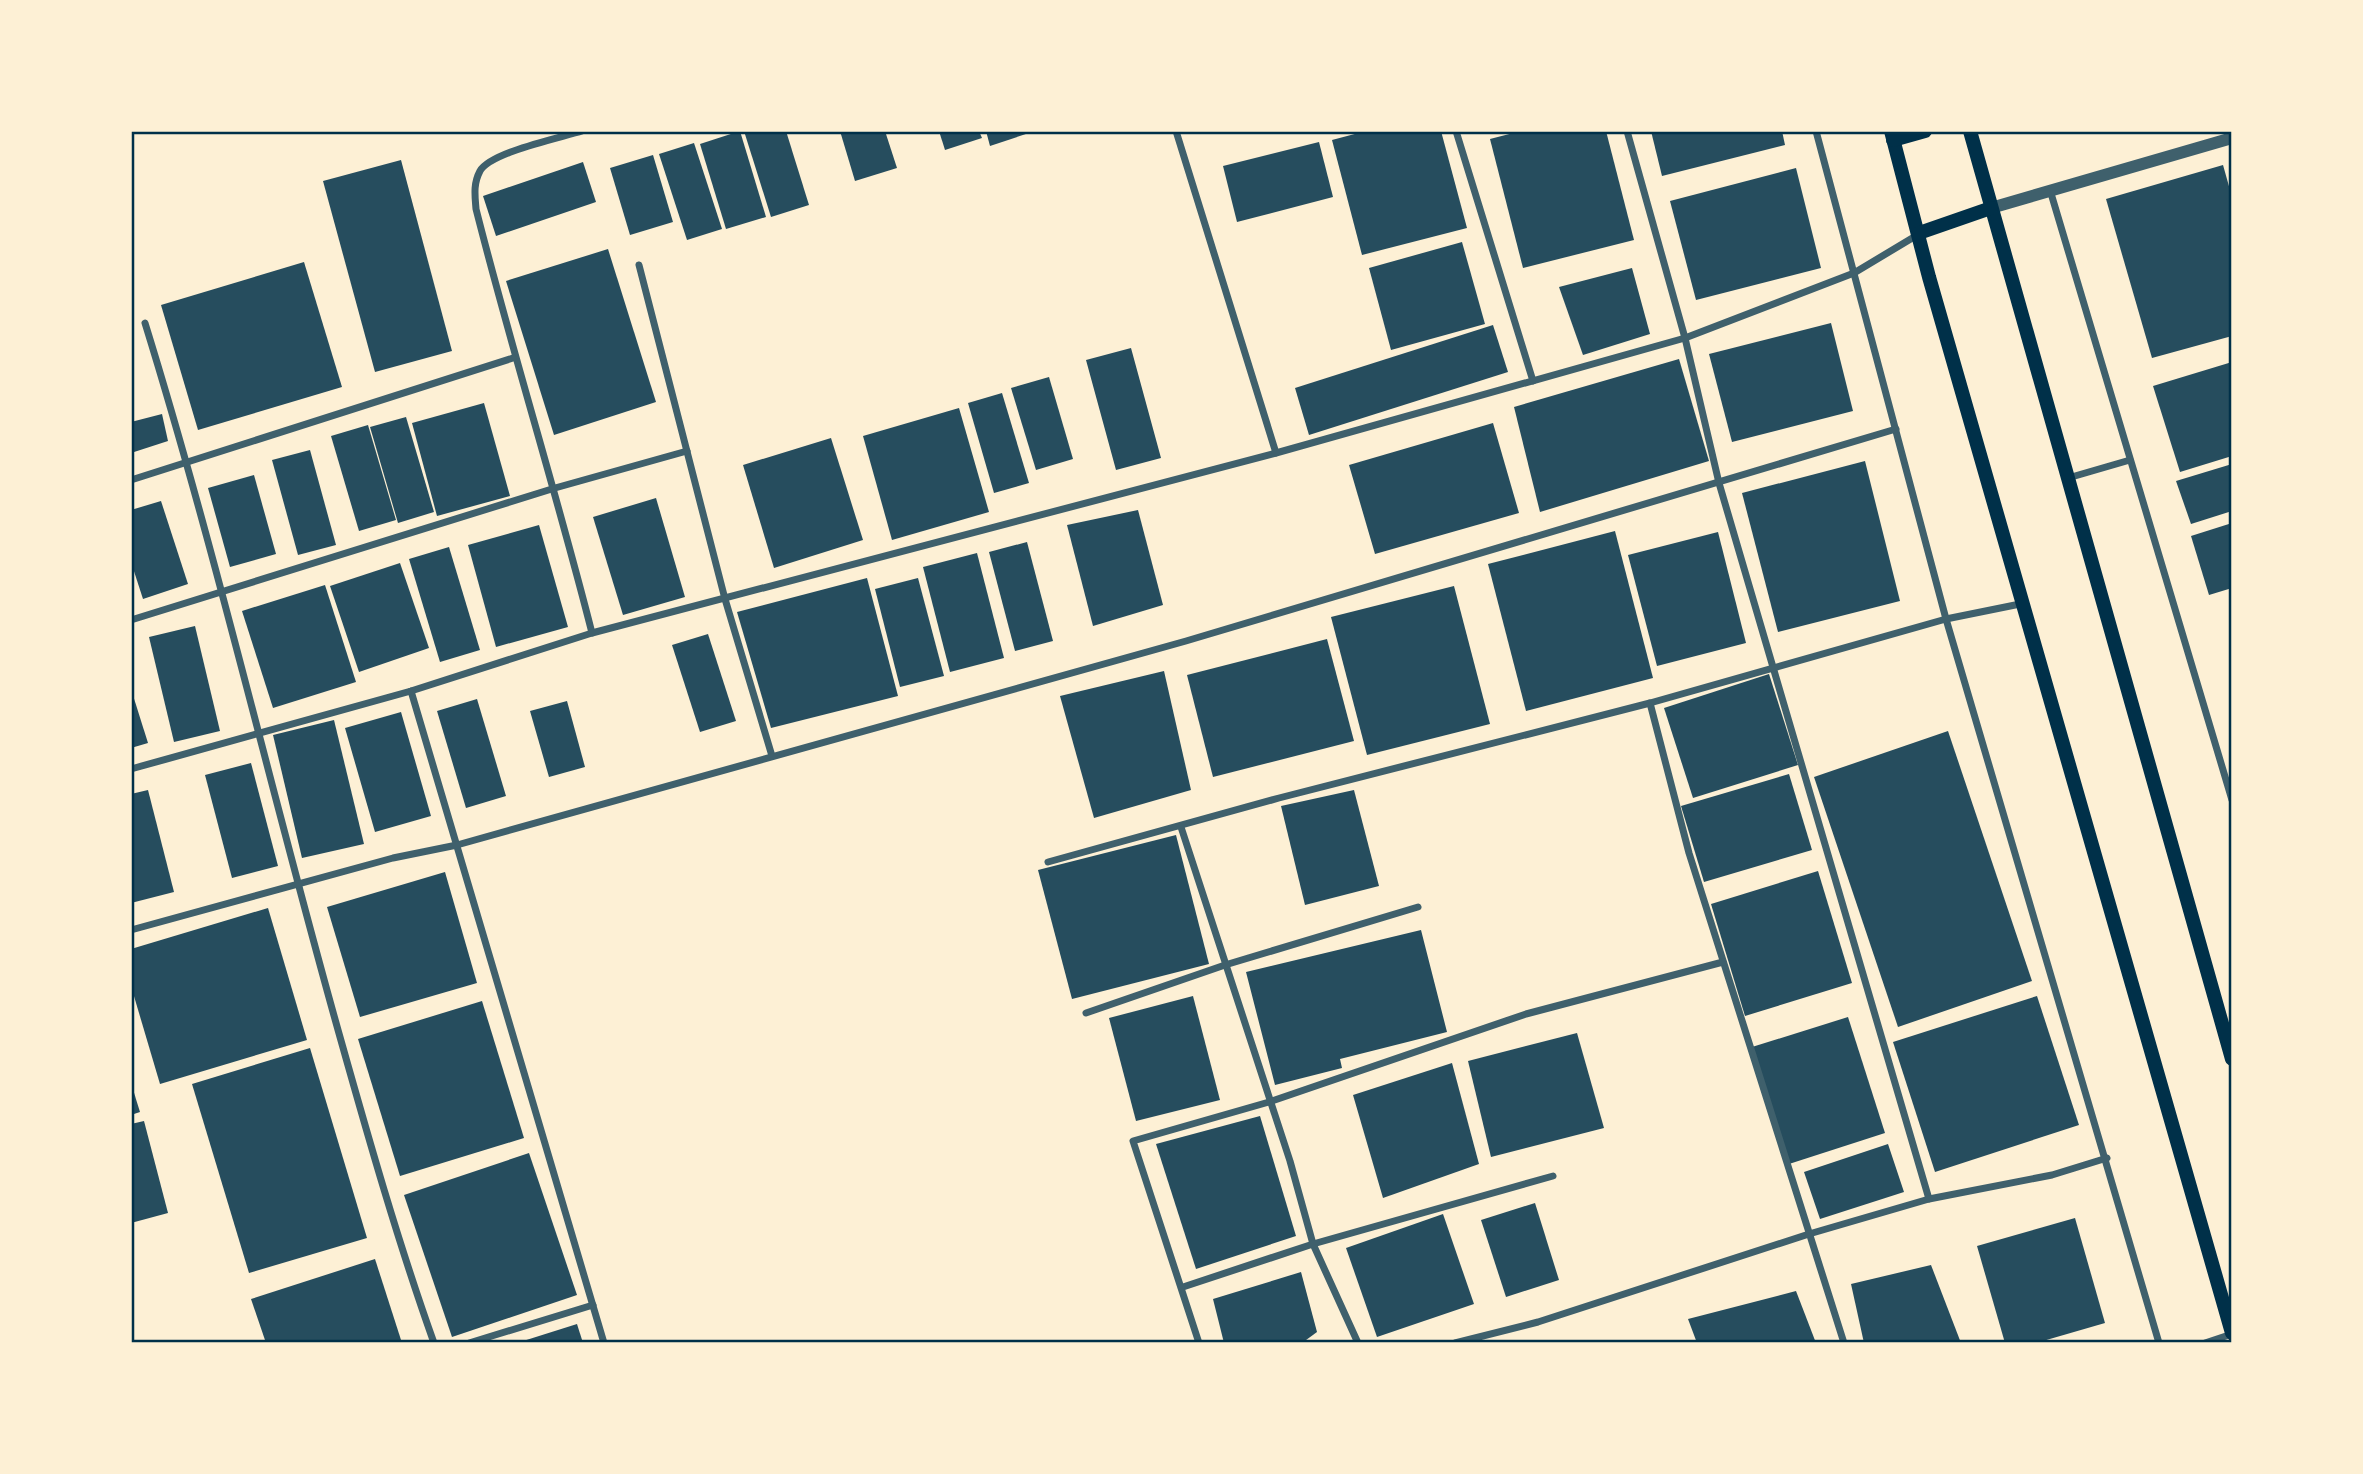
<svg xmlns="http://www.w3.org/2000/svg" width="2363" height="1474" font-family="'Alegreya Sans',sans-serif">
	<rect width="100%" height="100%" fill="#fdf0d5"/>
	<g fill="#264d5e">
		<path d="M740,131L766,217L726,229L700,144Z"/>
		<path d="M744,131H786L809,205L771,217Z"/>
		<path d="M840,131H885L897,168L855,181Z"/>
		<path d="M939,131H979L982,138L945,150Z"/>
		<path d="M986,131H1032V132L990,146Z"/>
		<path d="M1366,131H1441L1467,228L1362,255L1332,140Z"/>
		<path d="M1521,131H1606L1634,240L1523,268L1490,139Z"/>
		<path d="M1651,131H1782L1785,145L1662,176Z"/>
		<path d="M1319,142L1333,197L1237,222L1223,166Z"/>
		<path d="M694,143L722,229L687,240L659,154Z"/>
		<path d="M653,155L673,222L630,235L610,168Z"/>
		<path d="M401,160L452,351L375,372L323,181Z"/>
		<path d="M583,162L596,202L496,236L483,196Z"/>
		<path d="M2223,165L2232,197V336L2152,358L2106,199Z"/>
		<path d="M1796,168L1821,268L1696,300L1670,201Z"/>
		<path d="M1462,242L1485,324L1391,350L1369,268Z"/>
		<path d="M608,249L656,402L554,435L506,281Z"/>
		<path d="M304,262L342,387L198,430L161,305Z"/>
		<path d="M1632,268L1650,334L1583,355L1559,287Z"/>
		<path d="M1831,323L1853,411L1732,442L1709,354Z"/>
		<path d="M1493,325L1508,372L1309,435L1295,388Z"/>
		<path d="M1131,348L1161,458L1116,470L1086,360Z"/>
		<path d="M1679,359L1709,461L1540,512L1514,407Z"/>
		<path d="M2232,362V456L2180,472L2153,386Z"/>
		<path d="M1049,377L1073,459L1036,470L1011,388Z"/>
		<path d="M1002,393L1029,483L994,493L968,403Z"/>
		<path d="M484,403L510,496L437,516L412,423Z"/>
		<path d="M959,408L989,512L892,540L863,436Z"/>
		<path d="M162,414L168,441L131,453V422Z"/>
		<path d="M406,417L434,512L398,523L370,427Z"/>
		<path d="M1493,423L1519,513L1375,554L1349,465Z"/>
		<path d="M368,425L396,520L359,531L331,436Z"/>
		<path d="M831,438L863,540L774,568L743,465Z"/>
		<path d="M310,450L336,545L298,555L272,460Z"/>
		<path d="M1865,461L1900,601L1778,632L1742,493Z"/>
		<path d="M2232,464V511L2191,524L2176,481Z"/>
		<path d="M254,475L276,554L230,567L208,488Z"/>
		<path d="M656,498L685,597L623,615L593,517Z"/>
		<path d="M161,501L188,584L143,599L131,562V510Z"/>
		<path d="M1138,510L1163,605L1093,626L1067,525Z"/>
		<path d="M2232,523V588L2209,595L2191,536Z"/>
		<path d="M539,525L568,627L496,647L468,545Z"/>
		<path d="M1615,531L1653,678L1526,711L1488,564Z"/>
		<path d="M1718,532L1746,643L1657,666L1628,555Z"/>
		<path d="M1027,542L1053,641L1015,651L989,552Z"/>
		<path d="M449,547L480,650L440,662L409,559Z"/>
		<path d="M977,553L1004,658L950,672L923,567Z"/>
		<path d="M400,563L429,648L359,672L330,586Z"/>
		<path d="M867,578L898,696L771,728L737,612Z"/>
		<path d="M918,578L944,676L900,687L875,589Z"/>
		<path d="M325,585L356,682L273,708L242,611Z"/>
		<path d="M1454,586L1490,724L1367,755L1331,617Z"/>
		<path d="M195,626L220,731L174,742L149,637Z"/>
		<path d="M708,634L736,721L700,732L672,645Z"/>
		<path d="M1327,639L1354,741L1213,777L1187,675Z"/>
		<path d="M1164,671L1191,790L1094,818L1060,696Z"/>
		<path d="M1769,674L1798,765L1693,798L1664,708Z"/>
		<path d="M131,689L148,743L131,748Z"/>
		<path d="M477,699L506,796L466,808L437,711Z"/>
		<path d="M567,701L585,767L549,777L530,711Z"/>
		<path d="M401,712L431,816L375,832L345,728Z"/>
		<path d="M334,720L364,844L302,858L273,735Z"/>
		<path d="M1948,731L2032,981L1898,1027L1814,777Z"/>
		<path d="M251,763L278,866L232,878L205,775Z"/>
		<path d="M1789,774L1812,850L1704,882L1681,806Z"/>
		<path d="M148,790L174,892L131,903V794Z"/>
		<path d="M1354,790L1379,886L1305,905L1281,806Z"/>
		<path d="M1176,835L1209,964L1072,999L1038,870Z"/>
		<path d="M1818,871L1852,983L1745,1016L1711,904Z"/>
		<path d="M445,872L477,983L360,1017L327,907Z"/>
		<path d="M268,908L307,1040L160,1084L131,986V949Z"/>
		<path d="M1421,930L1447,1032L1340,1059L1342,1068L1275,1085L1246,972Z"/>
		<path d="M1193,996L1220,1100L1136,1121L1109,1018Z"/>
		<path d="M2037,996L2079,1125L1935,1172L1893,1042Z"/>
		<path d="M482,1001L524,1138L400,1176L358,1039Z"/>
		<path d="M1848,1017L1885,1133L1789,1164L1752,1047Z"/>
		<path d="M1577,1033L1604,1128L1491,1157L1468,1061Z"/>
		<path d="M310,1048L367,1238L249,1273L192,1084Z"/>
		<path d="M1452,1063L1479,1164L1383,1198L1353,1095Z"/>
		<path d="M131,1083L140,1112L131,1115Z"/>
		<path d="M1260,1116L1296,1236L1196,1269L1156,1144Z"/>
		<path d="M144,1121L168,1213L131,1223V1124Z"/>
		<path d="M1888,1144L1904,1192L1820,1219L1804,1172Z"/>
		<path d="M529,1153L577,1295L452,1337L404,1195Z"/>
		<path d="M1535,1203L1559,1280L1506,1297L1481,1220Z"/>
		<path d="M1443,1214L1474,1304L1377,1337L1346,1248Z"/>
		<path d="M2075,1218L2105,1323L2036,1343H2005L1977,1246Z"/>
		<path d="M375,1259L402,1343H266L251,1299Z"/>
		<path d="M1931,1265L1961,1343H1864L1851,1284Z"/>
		<path d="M1301,1272L1317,1332L1302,1343H1224L1213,1299Z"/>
		<path d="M1796,1291L1816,1343H1697L1688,1319Z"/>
		<path d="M577,1324L583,1343H520V1342Z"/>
	</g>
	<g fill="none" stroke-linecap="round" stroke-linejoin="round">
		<g stroke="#3f606c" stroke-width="7">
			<path d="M582,131C560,138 491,152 480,171C473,184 475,196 476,209C512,351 556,491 592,633"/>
			<path d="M1176,131L1276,453"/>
			<path d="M1456,131L1533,381"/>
			<path d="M1627,131L1685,338L1719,483L1929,1199"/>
			<path d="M1816,131L1946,619L2159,1343"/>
			<path d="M2050,190L2232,800"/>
			<path d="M639,265L725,599L772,756"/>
			<path d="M145,323C218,559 273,800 340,1037C369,1140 398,1242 434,1343"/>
			<path d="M2068,478L2130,460"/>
			<path d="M131,480L513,358"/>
			<path d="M131,620L555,488L687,451"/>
			<path d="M411,691L604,1343"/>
			<path d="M1650,703L1689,853L1844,1343"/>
			<path d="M131,769L411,691L592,633L1276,453L1685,338L1854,273L1919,234"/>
			<path d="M1181,827L1290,1161L1313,1244L1358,1343"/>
			<path d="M1048,862L1279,798L1650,703L1946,619L2025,603"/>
			<path d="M131,930L393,858L457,845L1186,641L1896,429"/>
			<path d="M1086,1013L1225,965L1418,907"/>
			<path d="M1183,1287L1313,1244L1553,1176"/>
			<path d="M469,1343L593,1305"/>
			<path d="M1199,1343L1133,1141L1269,1102L1526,1014L1723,962"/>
			<path d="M1455,1343L1538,1322L1809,1234L1929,1199L2052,1175L2107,1158"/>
			<path d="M2205,1343L2232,1334"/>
		</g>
		<path stroke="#3f606c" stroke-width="12" d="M1991,208L2232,138"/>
		<g stroke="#003049" stroke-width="14">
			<path d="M1891,131L1929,277L2232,1333"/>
			<path d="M1970,131L2232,1059"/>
			<path d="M1893,140L1925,131"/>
			<path d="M1919,233L1991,208"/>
		</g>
	</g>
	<rect width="2363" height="1474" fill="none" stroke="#fdf0d5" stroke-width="266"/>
	<rect x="133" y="133" width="2097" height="1208" fill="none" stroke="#003049" stroke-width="2.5"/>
</svg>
